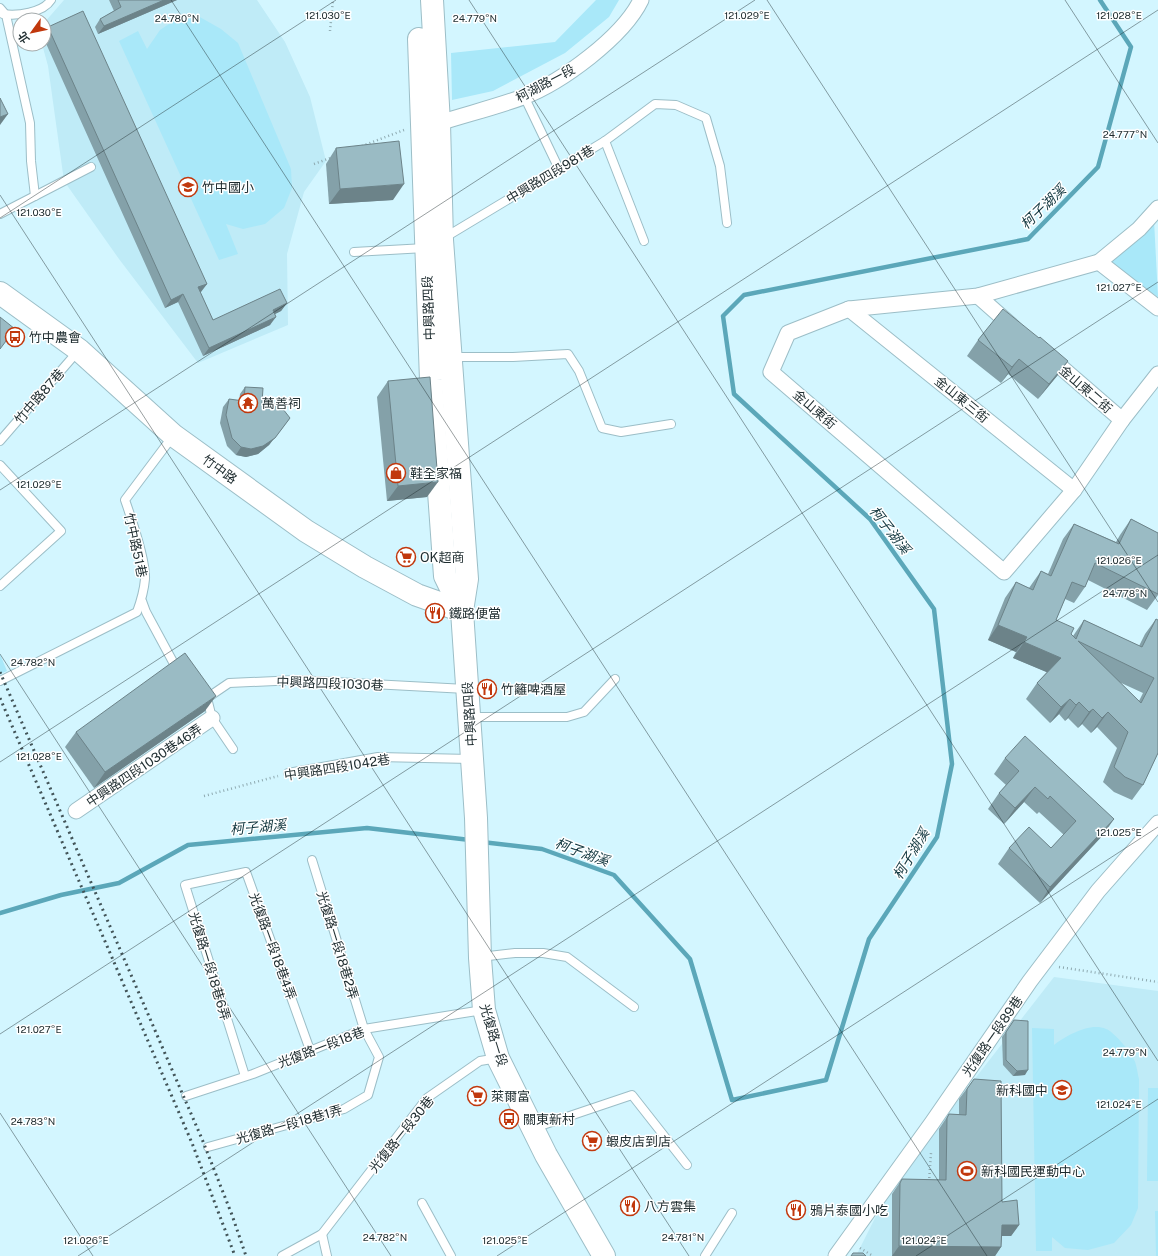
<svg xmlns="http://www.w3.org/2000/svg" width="1158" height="1256" font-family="'Public Sans','Noto Sans TC',sans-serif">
	<rect width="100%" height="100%" fill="#d3f6ff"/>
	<g fill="#bfebf7">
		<path d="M64,0H257L285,42L310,97L326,161L304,192L287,254L288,325L198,363L119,259L64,181L48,66L42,44H44V23Z"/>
		<path d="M1054,977L1158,991V1256H856L890,1188Z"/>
	</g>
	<g fill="#a9e8f9">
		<path d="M596,0H619L609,17L565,53L493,91L452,100L451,53L555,42Z"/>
		<path d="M181,16H198L221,29L238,43L291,169L292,188L284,208L265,224L243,229L226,224L238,254L219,260L119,41L138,31L147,49L160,30Z"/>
		<path d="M1154,220L1158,297L1107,262Z"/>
		<path d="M0,654L7,671L0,674Z"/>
		<path d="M1032,1028L1054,1029V1045C1066,1036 1090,1022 1106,1029C1113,1031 1130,1051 1133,1058C1137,1064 1137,1072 1139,1079L1138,1208L1131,1225L1114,1243L1088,1250L1065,1248L1052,1237V1251H1036Z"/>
		<path d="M1148,1088H1158V1181H1147Z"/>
		<path d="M1155,1211H1158V1256H1156Z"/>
	</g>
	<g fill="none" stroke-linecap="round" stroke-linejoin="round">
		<g stroke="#5ba7b9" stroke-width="4.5">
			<path d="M482,842L542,849L614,875L690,959L732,1100L826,1080L869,939L937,837L952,764L934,609L870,519L734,394L723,316L744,295L1028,239L1098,167L1131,47L1100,0"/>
			<path d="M0,913L61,895L119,883L188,845L367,828L470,840"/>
		</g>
		<defs>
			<g id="lane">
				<path d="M0,8L6,15L30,123L31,161L35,196"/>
				<path d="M3,14C17,16 43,13 51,0"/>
				<path d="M524,96L559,169"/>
				<path d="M605,141L644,241"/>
				<path d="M0,214L91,167"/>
				<path d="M444,238L605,141L655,104L676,105L706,118L720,166L727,223"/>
				<path d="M354,252L425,248"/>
				<path d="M451,357H513L568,354L579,371L602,428L621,432L671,424"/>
				<path d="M0,441L78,351"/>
				<path d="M0,465L61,531L0,586"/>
				<path d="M142,601L146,612L173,662"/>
				<path d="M0,681L137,612C141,601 144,591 145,579C146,562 131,517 125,500L173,436"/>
				<path d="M469,717H567L584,712L615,679"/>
				<path d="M233,749L212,718L207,698L229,683L297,680L466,689"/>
				<path d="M288,773L378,757L471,759"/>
				<path d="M480,957L515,953H543L567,957L634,1007"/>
				<path d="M245,1076L185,885L246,872L310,1050"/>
				<path d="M186,1096L253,1074L364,1029L483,1010"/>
				<path d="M534,1128L632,1095L687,1165"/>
				<path d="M208,1147L344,1109L368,1095L379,1057L364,1029L312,860"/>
				<path d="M422,1203L451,1256"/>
				<path d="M322,1234L327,1256"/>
				<path d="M282,1256L322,1234L427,1098L480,1061L498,1058"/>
				<path d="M705,1256L732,1213"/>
			</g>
			<g id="street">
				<path d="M430,123H439C467,114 496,107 523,97C562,82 623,37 641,0"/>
				<path d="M1158,208L1139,229L1099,262L978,296L849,309L788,333L771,372L1004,572L1074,490L1122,420L1158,374"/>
				<path d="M1099,262L1158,308"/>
				<path d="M978,296L1013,327"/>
				<path d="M849,309L1074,490"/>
				<path d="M1047,355L1122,420"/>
				<path d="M76,811L212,718"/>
				<path d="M836,1256L932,1123L1030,981L1098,891L1158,823"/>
			</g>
			<g id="secondary">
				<path d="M432,0L439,123L442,240L467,579L462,611L476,818L480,958L484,1010L498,1058L546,1155L604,1256"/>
				<path d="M419,39L431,380L445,576L462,611"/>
				<path d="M0,293L79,350L173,435L306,531L365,567L417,595L462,611"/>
			</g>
		</defs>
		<use href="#lane" stroke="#9cbec7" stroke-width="10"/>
		<use href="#street" stroke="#9cbec7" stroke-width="17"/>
		<use href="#secondary" stroke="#9cbec7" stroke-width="24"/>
		<g stroke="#8ea9b0" stroke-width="2.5" stroke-dasharray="1 3" stroke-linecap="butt">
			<path d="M330,31L333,0"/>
			<path d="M362,146L404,130"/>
			<path d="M314,164L333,157"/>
			<path d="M204,796L278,776"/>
			<path d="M1059,967L1158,982"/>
			<path d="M929,1182L931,1153"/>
			<path d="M860,1248L873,1256"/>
		</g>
		<use href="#lane" stroke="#fff" stroke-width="8"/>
		<use href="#street" stroke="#fff" stroke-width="15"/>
		<use href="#secondary" stroke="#fff" stroke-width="22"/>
		<g stroke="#425458" stroke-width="3" stroke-dasharray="2 4" stroke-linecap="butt">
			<path d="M0,672L202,1139L232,1215L246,1256"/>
			<path d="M0,698L192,1143L235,1256"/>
		</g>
	</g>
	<g fill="#84a1a9" fill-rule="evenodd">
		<path d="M109,0H177L98,34L95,27L100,19L114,11Z"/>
		<path d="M48,27L207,284L200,292L213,320L287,303L281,311L275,314L270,325L203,356L178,302L165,308L44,39V33Z"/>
		<path d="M336,148L393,200L329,204L326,164Z"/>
		<path d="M978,340L1068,361L1057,376L1038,399L1008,374L1001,383L967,356Z"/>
		<path d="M388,381L427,497L387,501L377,397Z"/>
		<path d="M245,387L262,403L284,426L269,445L258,454L246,457L236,455L227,446L220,423L223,407L229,399L239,401L240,394Z"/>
		<path d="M1131,519L1158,533V595L1147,610L1088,580L1085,587L1074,603L1065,599L1056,620L1073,636L1084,620L1139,646L1145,634L1156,619L1158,753L1143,785L1132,800L1114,792L1103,782L1117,748L1097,727L1091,733L1082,724L1078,728L1068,718L1065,721L1059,714L1050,723L1026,699L1037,683L1047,672L1013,658L1016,652L988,640L1005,598L1016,582L1029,588L1041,571L1048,574L1063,539L1074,524L1116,542L1120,535ZM1119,682L1143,693L1139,701Z"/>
		<path d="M205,711L94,788L65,747L76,732Z"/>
		<path d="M1005,758L1103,835L1040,903L998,864L1009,848H1051L1064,835L1039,812L1037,814L1024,802L1004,824L988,809L999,793L1006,785L994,774Z"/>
		<path d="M1014,1020L1025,1075L1013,1076L1003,1065L1002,1037Z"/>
		<path d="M974,1079L1002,1202L1019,1225L1011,1236H1002L1001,1247L995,1256H892V1194L902,1179L939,1180V1129L949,1114H959V1099Z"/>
	</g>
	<g fill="#6c8389">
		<path d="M164,0H177L98,34L104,26Z"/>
		<path d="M8,114L0,125V117Z"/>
		<path d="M404,184L393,200L329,204L340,189Z"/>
		<path d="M207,284L201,292L192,295L198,287Z"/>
		<path d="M183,294L178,302L165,308L171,300Z"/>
		<path d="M287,303L281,311L267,318L273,310Z"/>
		<path d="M276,317L270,325L203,356L209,348Z"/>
		<path d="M1019,359L1008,374L1001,383L1012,367Z"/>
		<path d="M1068,361L1057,376L1038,399L1049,384Z"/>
		<path d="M290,418L269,445L258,454L246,457L236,455L241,447Z"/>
		<path d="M438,482L427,497L387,501L398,486Z"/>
		<path d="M998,625L1027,637L1016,652L988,640Z"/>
		<path d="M1024,642L1061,658L1051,674L1013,658Z"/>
		<path d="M216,696L205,711L94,788L105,772Z"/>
		<path d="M1070,699L1059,714L1050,723L1061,707Z"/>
		<path d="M1079,702L1068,718L1065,721L1076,705Z"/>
		<path d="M1093,709L1082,724L1078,728L1089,712Z"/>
		<path d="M1108,712L1097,727L1091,733L1102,718Z"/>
		<path d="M1035,787L1024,802L1004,824L1015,808Z"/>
		<path d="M1114,819L1103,835L1040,903L1050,887Z"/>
		<path d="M1028,1070L1025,1075L1013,1076L1017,1071Z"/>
		<path d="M1002,1225H1019L1011,1236H994Z"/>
		<path d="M899,1246L1001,1247L995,1256H892Z"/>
	</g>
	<g fill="#9abbc4" stroke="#6c8389" fill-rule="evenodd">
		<path d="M118,0H164L104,26L100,19L121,7Z"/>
		<path d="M83,11L207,284L198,287L213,320L280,289L287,303L273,310L276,317L209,348L183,294L171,300L48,27Z"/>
		<path d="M0,98L8,114L0,117Z"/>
		<path d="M399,141L404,184L340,189L336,148Z"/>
		<path d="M1003,309L1039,338L1040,337L1068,361L1049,384L1019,359L1012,367L978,340Z"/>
		<path d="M0,317L15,329L0,349Z"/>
		<path d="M430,377L438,482L398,486L388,381Z"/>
		<path d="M245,387L263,388L262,403L279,404L290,418L275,438L263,446L251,449L241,447L232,438L226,415L229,399L244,401Z"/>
		<path d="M1131,519L1158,533V594L1095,563L1085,587L1072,582L1056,620L1074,628L1071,634L1076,639L1084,620L1142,647L1156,619L1158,620V753L1143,785L1125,777L1114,767L1128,732L1108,712L1102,718L1093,709L1089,712L1079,702L1076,705L1070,699L1061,707L1037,683L1061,658L1024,642L1027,637L998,625L1016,582L1033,590L1041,571L1051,576L1074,524L1119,544ZM1078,641L1154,678L1141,703Z"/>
		<path d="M185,653L216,696L105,772L76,732Z"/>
		<path d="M1025,736L1114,819L1050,887L1009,848L1029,827L1051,848L1076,821L1050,796L1048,799L1035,787L1015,808L999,793L1019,771L1005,758Z"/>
		<path d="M1014,1020L1028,1021V1070L1017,1071L1006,1060V1032Z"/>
		<path d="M974,1079L1001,1081L1002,1202L1017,1200L1019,1225H1002L1001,1247L899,1246L900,1183L902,1179L946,1180L947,1118L949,1114L966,1115L967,1089Z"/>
		<path d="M853,1253H863L866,1256H851Z"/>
	</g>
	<path fill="none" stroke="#1e2c2f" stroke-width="1" stroke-opacity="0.45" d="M171,0L987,1256M469,0L1158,1061M767,0L1158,602M1065,0L1158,143M0,195L689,1256M0,218L336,0M0,490L755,0M0,654L391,1256M0,762L1158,10M0,1034L1158,282M0,1113L93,1256M78,1256L1158,555M497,1256L1158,827M916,1256L1158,1099"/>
	<defs>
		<symbol id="school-ring" viewBox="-11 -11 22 22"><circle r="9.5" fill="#fff" stroke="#c1380d" stroke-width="1.5"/><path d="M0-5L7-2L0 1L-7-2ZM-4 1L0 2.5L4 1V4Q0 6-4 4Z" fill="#c1380d"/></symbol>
		<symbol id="bus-ring" viewBox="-11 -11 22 22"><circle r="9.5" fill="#fff" stroke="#c1380d" stroke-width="1.5"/><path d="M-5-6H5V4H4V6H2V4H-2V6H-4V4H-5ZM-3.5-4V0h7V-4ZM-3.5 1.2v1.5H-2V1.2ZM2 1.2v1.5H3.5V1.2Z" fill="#c1380d"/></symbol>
		<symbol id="temple-ring" viewBox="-11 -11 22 22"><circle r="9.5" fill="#fff" stroke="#c1380d" stroke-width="1.5"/><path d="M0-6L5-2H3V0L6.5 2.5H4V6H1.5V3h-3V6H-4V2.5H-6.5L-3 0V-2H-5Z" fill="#c1380d"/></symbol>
		<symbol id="shop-ring" viewBox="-11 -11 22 22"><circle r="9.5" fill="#fff" stroke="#c1380d" stroke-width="1.5"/><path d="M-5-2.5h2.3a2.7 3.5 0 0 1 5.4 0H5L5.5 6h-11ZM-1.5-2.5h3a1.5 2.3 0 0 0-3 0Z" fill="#c1380d"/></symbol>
		<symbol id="supermarket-ring" viewBox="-11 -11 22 22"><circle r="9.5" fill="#fff" stroke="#c1380d" stroke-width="1.5"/><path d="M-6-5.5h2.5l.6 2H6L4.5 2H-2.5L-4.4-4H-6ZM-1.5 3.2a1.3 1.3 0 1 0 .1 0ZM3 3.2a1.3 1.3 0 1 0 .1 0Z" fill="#c1380d"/></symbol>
		<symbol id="restaurant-ring" viewBox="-11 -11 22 22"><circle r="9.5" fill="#fff" stroke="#c1380d" stroke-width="1.5"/><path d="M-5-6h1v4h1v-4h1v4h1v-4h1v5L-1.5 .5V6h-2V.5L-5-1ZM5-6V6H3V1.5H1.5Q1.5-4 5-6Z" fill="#c1380d"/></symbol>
		<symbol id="stadium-ring" viewBox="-11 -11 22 22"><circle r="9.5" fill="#fff" stroke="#c1380d" stroke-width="1.5"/><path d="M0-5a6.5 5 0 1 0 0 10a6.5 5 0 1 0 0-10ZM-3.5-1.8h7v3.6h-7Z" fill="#c1380d"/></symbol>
	</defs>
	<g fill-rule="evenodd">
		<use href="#school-ring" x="177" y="176" width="22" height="22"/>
		<use href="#bus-ring" x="4" y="326" width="22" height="22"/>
		<use href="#temple-ring" x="237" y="392" width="22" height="22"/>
		<use href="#shop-ring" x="385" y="462" width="22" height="22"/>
		<use href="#supermarket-ring" x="395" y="546" width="22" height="22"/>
		<use href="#restaurant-ring" x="424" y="602" width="22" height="22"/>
		<use href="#restaurant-ring" x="476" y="678" width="22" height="22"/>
		<use href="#school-ring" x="1051" y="1079" width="22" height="22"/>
		<use href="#supermarket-ring" x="466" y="1085" width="22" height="22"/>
		<use href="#bus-ring" x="498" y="1108" width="22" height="22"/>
		<use href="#supermarket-ring" x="581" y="1130" width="22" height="22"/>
		<use href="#stadium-ring" x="956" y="1160" width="22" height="22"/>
		<use href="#restaurant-ring" x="619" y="1195" width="22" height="22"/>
		<use href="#restaurant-ring" x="785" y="1199" width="22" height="22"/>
	</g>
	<g text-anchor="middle" stroke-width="3" stroke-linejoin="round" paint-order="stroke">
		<g font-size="13" fill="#1e2c2f" stroke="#fff">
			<text transform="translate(545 83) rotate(-28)" y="5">柯湖路一段</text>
			<text transform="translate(550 174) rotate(-31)" y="5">中興路四段981巷</text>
			<text transform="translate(428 308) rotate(-92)" y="5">中興路四段</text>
			<text transform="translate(1086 389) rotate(41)" y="5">金山東二街</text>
			<text transform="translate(39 396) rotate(-49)" y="5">竹中路87巷</text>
			<text transform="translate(962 399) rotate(39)" y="5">金山東三街</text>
			<text transform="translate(815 409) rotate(41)" y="5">金山東街</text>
			<text transform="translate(220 469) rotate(36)" y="5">竹中路</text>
			<text transform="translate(136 545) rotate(78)" y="5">竹中路51巷</text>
			<text transform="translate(330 683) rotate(2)" y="5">中興路四段1030巷</text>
			<text transform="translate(469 714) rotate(-94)" y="5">中興路四段</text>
			<text transform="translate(144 765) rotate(-34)" y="5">中興路四段1030巷46弄</text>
			<text transform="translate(337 767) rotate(-9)" y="5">中興路四段1042巷</text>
			<text transform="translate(338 945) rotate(73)" y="5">光復路一段18巷2弄</text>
			<text transform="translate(273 946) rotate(70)" y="5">光復路一段18巷4弄</text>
			<text transform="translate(210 966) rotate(73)" y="5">光復路一段18巷6弄</text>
			<text transform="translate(494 1035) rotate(73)" y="5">光復路一段</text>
			<text transform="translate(992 1036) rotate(-55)" y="5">光復路一段89巷</text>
			<text transform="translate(321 1047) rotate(-21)" y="5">光復路一段18巷</text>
			<text transform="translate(289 1124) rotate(-16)" y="5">光復路一段18巷1弄</text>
			<text transform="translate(401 1134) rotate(-51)" y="5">光復路一段30巷</text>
		</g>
		<g font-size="13" fill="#1e2c2f" stroke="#fff" text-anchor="start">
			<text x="202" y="192">竹中國小</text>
			<text x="29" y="342">竹中農會</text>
			<text x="262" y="408">萬善祠</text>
			<text x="410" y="478">鞋全家福</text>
			<text x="420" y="562">OK超商</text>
			<text x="449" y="618">鐵路便當</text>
			<text x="501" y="694">竹籬啤酒屋</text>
			<text x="1048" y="1095" text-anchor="end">新科國中</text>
			<text x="491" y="1101">萊爾富</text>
			<text x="523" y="1124">關東新村</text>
			<text x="606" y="1146">蝦皮店到店</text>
			<text x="981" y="1176">新科國民運動中心</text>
			<text x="644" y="1211">八方雲集</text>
			<text x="810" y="1215">鴉片泰國小吃</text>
		</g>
		<g font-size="14" font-style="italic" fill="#133840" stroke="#fff">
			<text transform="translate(1043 207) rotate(-44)" y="5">柯子湖溪</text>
			<text transform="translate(890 530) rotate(52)" y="5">柯子湖溪</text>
			<text transform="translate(258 827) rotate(-5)" y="5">柯子湖溪</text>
			<text transform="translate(582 852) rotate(20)" y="5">柯子湖溪</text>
			<text transform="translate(911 854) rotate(-59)" y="5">柯子湖溪</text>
		</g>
	</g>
	<g font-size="10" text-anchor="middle" fill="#1e2c2f" stroke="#fff" stroke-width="3" stroke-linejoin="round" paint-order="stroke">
		<text x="328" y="19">121.030°E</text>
		<text x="747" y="19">121.029°E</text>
		<text x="1119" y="19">121.028°E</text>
		<text x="177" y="22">24.780°N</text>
		<text x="475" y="22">24.779°N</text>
		<text x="1125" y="138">24.777°N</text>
		<text x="39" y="216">121.030°E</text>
		<text x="1119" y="291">121.027°E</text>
		<text x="39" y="488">121.029°E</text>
		<text x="1119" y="564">121.026°E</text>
		<text x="1125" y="597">24.778°N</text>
		<text x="33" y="666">24.782°N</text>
		<text x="39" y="760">121.028°E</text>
		<text x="1119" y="836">121.025°E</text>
		<text x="39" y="1033">121.027°E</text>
		<text x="1125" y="1056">24.779°N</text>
		<text x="1119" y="1108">121.024°E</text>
		<text x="33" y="1125">24.783°N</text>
		<text x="385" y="1241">24.782°N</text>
		<text x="683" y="1241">24.781°N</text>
		<text x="86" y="1244">121.026°E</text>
		<text x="505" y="1244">121.025°E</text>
		<text x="924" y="1244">121.024°E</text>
	</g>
	<g transform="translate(32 32) rotate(237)"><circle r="19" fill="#ffffff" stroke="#a5abac"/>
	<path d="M0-3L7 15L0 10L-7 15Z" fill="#c1380d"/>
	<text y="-6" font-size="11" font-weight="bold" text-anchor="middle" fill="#1e2c2f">北</text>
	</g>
</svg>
